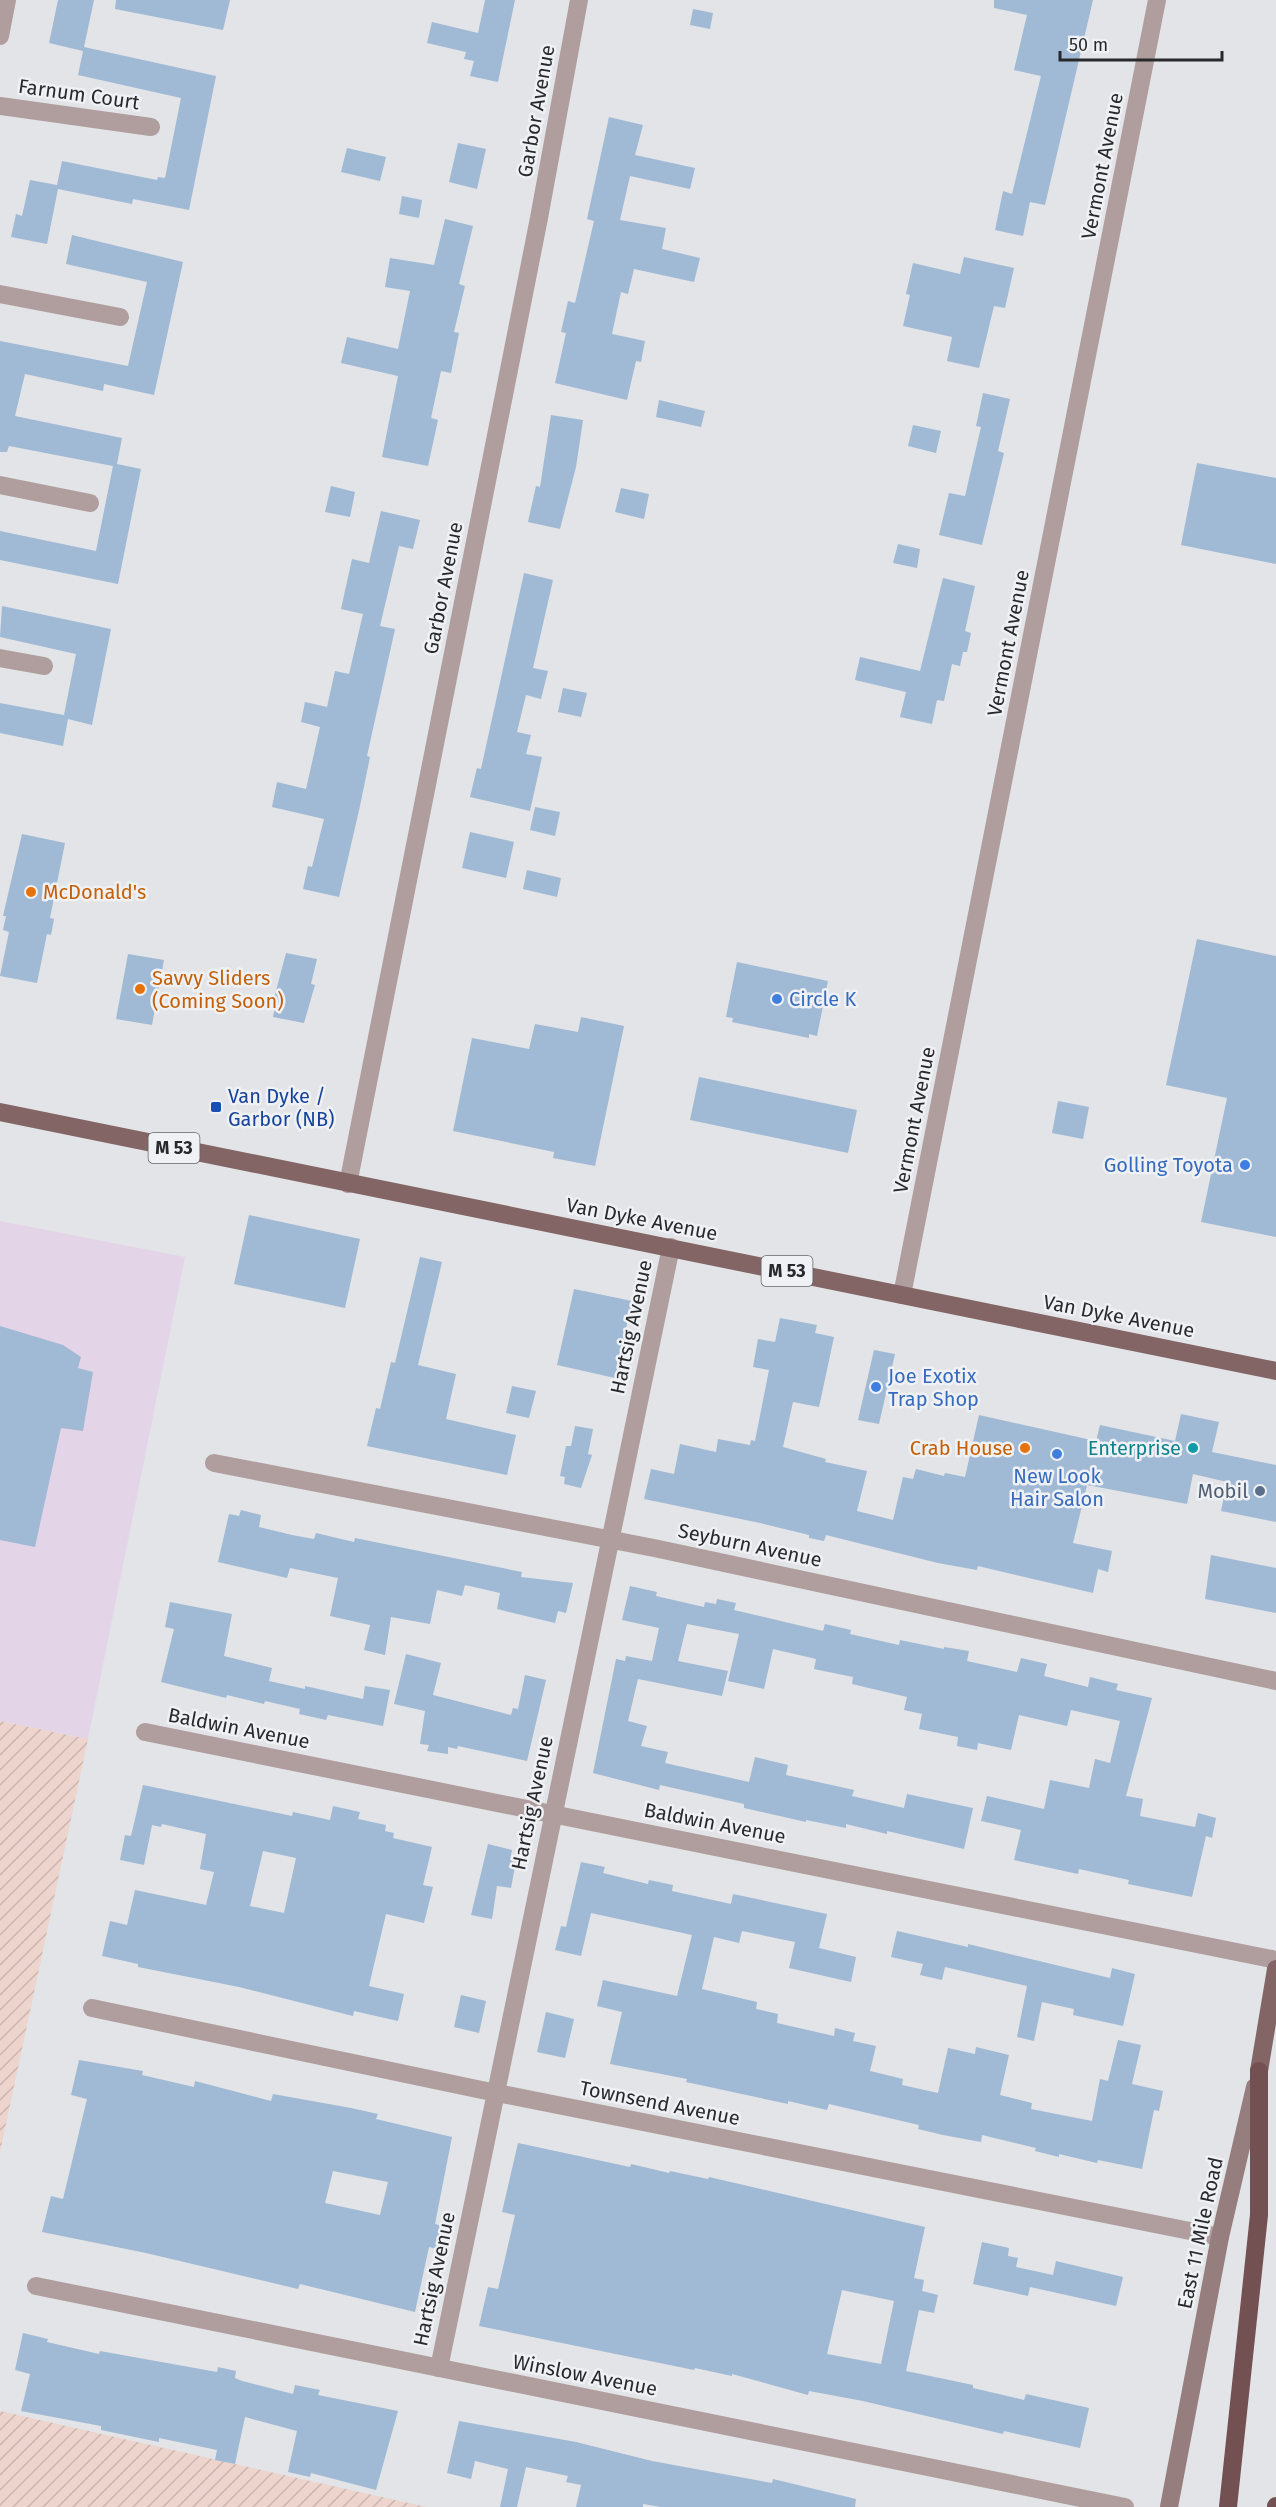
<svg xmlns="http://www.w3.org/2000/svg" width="1276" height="2507" font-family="'Fira Sans',sans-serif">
	<defs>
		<pattern id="industrial-furrows" width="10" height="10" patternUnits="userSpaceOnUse" patternTransform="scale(1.5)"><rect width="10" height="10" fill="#edd4cc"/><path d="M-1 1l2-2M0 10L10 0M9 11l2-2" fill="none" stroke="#cbb6af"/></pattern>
	</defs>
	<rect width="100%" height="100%" fill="#e2e4e7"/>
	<path fill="#e3d4e8" d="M0,1221L185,1257L88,1739L0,1721Z"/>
	<g fill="url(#industrial-furrows)">
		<path d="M0,1721L88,1739L0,2152Z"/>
		<path d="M0,2411L426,2507H0Z"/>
	</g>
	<g fill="#a0b9d4" fill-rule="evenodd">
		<path d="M58,0H94L84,47L216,76L189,210L133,199L132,204L58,189L47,244L11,237L16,214L22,216L30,180L57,185L62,161L157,180L158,177L165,178L181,98L78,75L83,51L49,43Z"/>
		<path d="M116,0H230L223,30L115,9Z"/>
		<path d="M485,0H515L498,82L470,76L474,61L464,59L466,52L427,43L432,22L478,33Z"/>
		<path d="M994,0H1093L1045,205L1030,202L1023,236L995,230L1003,191L1012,194L1041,76L1014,70L1027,15L994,8Z"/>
		<path d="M693,9L713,13L710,29L690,25Z"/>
		<path d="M609,117L643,125L635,155L695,168L690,189L630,176L620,220L666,228L662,249L700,258L694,282L634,269L628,294L621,292L612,334L645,341L641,362L636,361L627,400L555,383L566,333L561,332L568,301L575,303L594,221L587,219Z"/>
		<path d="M458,143L486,149L477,189L449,182Z"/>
		<path d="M347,148L386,157L380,181L341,172Z"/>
		<path d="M402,196L422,200L419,218L399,214Z"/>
		<path d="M445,219L473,226L459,284L465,286L454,332L459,333L451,373L441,371L431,418L438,420L428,466L382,457L398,376L341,363L347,337L398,349L410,291L385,287L390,258L434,265Z"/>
		<path d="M72,235L183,262L154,395L104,384L103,391L25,374L15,416L122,438L117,464L141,469L118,584L0,560V531L96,551L113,466L9,446L7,452H0V341L128,366L147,282L66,264Z"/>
		<path d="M964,257L1014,268L1005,308L994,306L979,368L947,361L952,337L903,326L910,295L906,294L913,263L960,274Z"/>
		<path d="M983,393L1010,399L998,451L1004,453L982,545L939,535L949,493L965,496L981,427L976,426Z"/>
		<path d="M659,400L705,411L701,427L656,417Z"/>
		<path d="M551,415L583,420L576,467L560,529L528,522L536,486L540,487Z"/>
		<path d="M913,425L941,431L936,453L908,446Z"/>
		<path d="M1197,463L1276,478V564L1181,545Z"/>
		<path d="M331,486L355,492L350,517L325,512Z"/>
		<path d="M621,488L649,494L644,519L615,512Z"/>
		<path d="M381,511L420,520L413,549L399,546L380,626L395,629L367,756L370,757L360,806L339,897L303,889L308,866L312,867L324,819L272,807L277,782L306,789L320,727L301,722L305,702L327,707L335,671L349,674L363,614L341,609L352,559L369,563Z"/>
		<path d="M898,544L920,549L917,568L893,563Z"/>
		<path d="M524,573L553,580L533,668L548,671L541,699L526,695L517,732L531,735L526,754L542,757L530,811L470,797L477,768L481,769Z"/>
		<path d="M943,578L975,586L965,631L971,633L967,652H963L960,666L952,664L944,701L937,700L932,724L900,717L906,692L855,680L860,657L920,671Z"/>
		<path d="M2,606L111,629L92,725L68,719L63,746L0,733V703L64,715L76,654L0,637Z"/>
		<path d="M563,688L587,693L581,717L558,712Z"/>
		<path d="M535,807L560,812L555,836L530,830Z"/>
		<path d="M470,832L514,842L506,878L462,868Z"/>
		<path d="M22,834L65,843L50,918L54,919L51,935L47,934L37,983L0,976L9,932L3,930L6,916H3Z"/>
		<path d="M527,870L561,878L557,897L523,889Z"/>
		<path d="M1197,939L1276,956V1237L1201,1222L1227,1098L1166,1085Z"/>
		<path d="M286,953L317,959L311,984L315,985L304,1023L273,1017L275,1007L272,1006Z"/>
		<path d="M128,954L164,960L152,1025L116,1019Z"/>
		<path d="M737,962L828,981L817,1036L809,1034V1038L732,1022L733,1018L726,1017Z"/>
		<path d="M581,1017L624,1026L595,1166L553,1158L554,1152L453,1131L472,1038L529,1049L535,1024L578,1032Z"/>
		<path d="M699,1077L857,1110L848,1153L690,1120Z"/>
		<path d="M1058,1101L1089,1107L1083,1139L1052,1133Z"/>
		<path d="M249,1215L360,1239L345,1308L234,1284Z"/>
		<path d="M420,1257L442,1262L418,1365L456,1374L446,1419L516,1435L507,1475L367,1446L376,1408L380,1409L391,1362L395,1363Z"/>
		<path d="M574,1289L632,1301L615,1378L557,1365Z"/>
		<path d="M780,1318L817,1325L815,1333L834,1337L819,1407L793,1402L783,1447L826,1459L825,1462L867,1471L857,1511L893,1520L903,1477L913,1479L916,1469L944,1476L945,1473L965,1477L979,1415L1096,1441L1100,1425L1175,1441L1181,1414L1219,1422L1212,1452L1276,1465V1522L1221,1511L1227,1482L1193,1474L1187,1504L1087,1485L1073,1543L1112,1551L1108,1572L1098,1569L1093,1593L978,1566L977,1570L938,1563L826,1535L824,1541L809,1538V1535L760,1523L644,1499L651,1469L674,1474L680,1444L716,1452L718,1439L750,1445L751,1440L755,1441L769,1370L753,1367L758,1339L775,1342Z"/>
		<path d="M0,1326L63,1345L81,1357L78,1368L93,1372L83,1431L61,1428L35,1547L0,1540Z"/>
		<path d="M874,1350L895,1354L879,1424L858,1420Z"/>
		<path d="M512,1386L536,1391L529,1418L506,1413Z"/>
		<path d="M575,1426L593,1429L588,1454L592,1455L581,1488L564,1484L565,1477L560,1476L566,1446H571Z"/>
		<path d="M241,1510L261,1515L259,1527L292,1535L314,1539L316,1533L354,1542L355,1538L522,1572L521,1577L573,1583L566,1613L558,1611L555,1623L497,1609L500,1593L465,1585L462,1596L437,1590L430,1624L391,1617L385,1655L364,1650L370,1625L330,1616L338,1578L290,1568L287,1578L218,1562L229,1514L239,1516Z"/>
		<path d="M1211,1555L1276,1568V1613L1205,1599Z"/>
		<path d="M630,1586L657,1592L656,1596L704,1607L705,1602L716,1604L717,1599L736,1603L734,1610L823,1631L825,1624L851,1630L850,1634L899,1645L900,1640L944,1649V1647L969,1651L967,1661L1017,1672L1021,1658L1047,1664L1044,1676L1088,1687L1090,1677L1118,1684L1116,1690L1152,1698L1126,1796L1143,1799L1140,1816L1195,1827L1198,1813L1216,1818L1212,1838L1206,1836L1192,1897L1128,1884L1129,1880L1079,1869L1078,1874L1014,1860L1021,1830L981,1821L987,1796L1044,1809L1050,1780L1089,1788L1095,1759L1110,1763L1120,1721L1071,1710L1067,1726L1019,1715L1011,1750L978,1743L977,1750L957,1746L958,1737L919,1729L922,1714L904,1710L907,1697L852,1684L853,1677L814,1669L816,1659L773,1649L764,1689L728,1681L739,1634L687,1624L678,1661L728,1671L722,1696L638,1679L628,1721L647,1726L641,1746L668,1752L665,1763L749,1782L755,1757L788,1765L786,1775L854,1790L852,1796L904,1808L907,1794L973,1808L964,1849L887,1831V1834L846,1824V1828L806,1820V1822L744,1808V1804L660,1785L659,1790L593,1773L616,1659L625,1661L626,1656L652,1661L659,1628L622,1620Z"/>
		<path d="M170,1602L232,1614L224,1656L272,1668L269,1681L305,1689V1686L363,1699L365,1686L390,1690L383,1726L328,1715L326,1720L299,1714L300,1709L265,1701L264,1704L227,1695L226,1698L161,1682L174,1629L165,1627Z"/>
		<path d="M406,1654L441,1663L433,1695L511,1715L513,1708L518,1709L525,1675L546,1680L527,1761L458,1746L457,1749L448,1747V1754L427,1751L429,1745L420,1744L425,1711L394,1704Z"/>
		<path d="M143,1785L292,1816L293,1812L330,1820L333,1806L360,1812L358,1819L386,1825L385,1831L394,1833L393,1838L432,1847L423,1885L433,1887L424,1923L386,1914L369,1986L404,1994L398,2021L354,2011L353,2016L239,1987L138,1967V1964L102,1956L110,1921L127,1925L135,1890L206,1905L214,1872L200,1869L206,1834L162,1824L161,1827L152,1825L144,1865L120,1860L125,1835L131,1836ZM263,1851L296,1858L284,1913L250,1906Z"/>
		<path d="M488,1844L512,1850L510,1860L516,1861L511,1888L497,1886L492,1919L471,1915Z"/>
		<path d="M581,1862L605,1867L603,1873L648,1884L649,1880L673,1885L672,1891L731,1904L733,1894L827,1914L819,1948L856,1957L851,1982L789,1968L795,1942L742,1931L739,1943L714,1937L702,1989L757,2002L756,2009L778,2014L777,2023L834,2036L835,2028L855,2033L853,2041L876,2046L870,2071L903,2079L902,2085L938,2093L948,2048L975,2054L976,2047L1009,2055L1000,2095L1032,2103L1031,2109L1092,2121L1100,2079L1108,2081L1118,2040L1141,2045L1132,2084L1163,2091L1159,2111L1154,2110L1142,2169L1098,2160L1097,2163L1059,2154V2157L1035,2151L1036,2148L982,2135L981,2142L943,2135L918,2129L919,2125L829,2104L827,2110L788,2101V2104L686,2082L687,2079L610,2064L622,2012L597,2006L603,1980L677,1996L692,1935L591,1913L581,1956L555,1950L561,1926L566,1927Z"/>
		<path d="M897,1931L968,1947V1944L1110,1978L1112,1968L1135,1974L1123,2026L1073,2015L1074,2009L1042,2002L1034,2041L1017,2037L1027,1986L945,1967L942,1980L920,1975L923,1964L891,1957Z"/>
		<path d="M461,1995L486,2001L479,2033L454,2027Z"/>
		<path d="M546,2012L574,2019L565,2058L537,2052Z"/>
		<path d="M79,2060L143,2071L142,2075L194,2087L195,2081L271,2101L273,2094L351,2108L378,2114L376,2119L452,2137L435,2224L443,2226L438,2249L429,2247L415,2312L300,2284L298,2289L146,2253L42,2232L51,2196L63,2199L87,2099L71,2095ZM333,2171L388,2182L380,2215L325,2203Z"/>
		<path d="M518,2143L630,2167L631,2164L669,2173L670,2171L708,2179L709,2177L925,2227L914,2278L924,2280L922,2291L938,2295L934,2313L919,2310L906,2371L973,2385V2388L1024,2400L1026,2394L1089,2408L1080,2448L1004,2431L1003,2434L863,2401L809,2391L808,2395L732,2374V2376L695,2368L694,2370L479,2326L488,2287L498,2289L515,2215L502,2212ZM842,2290L894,2301L881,2364L827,2354Z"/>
		<path d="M982,2242L1009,2248L1008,2256L1018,2258L1016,2267L1053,2275L1056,2261L1123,2277L1116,2306L1030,2287L1028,2296L973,2284Z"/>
		<path d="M23,2333L48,2339L47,2342L99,2354L100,2351L217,2372L218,2367L236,2371L235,2378L242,2381L293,2394L295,2385L320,2390L318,2395L398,2411L376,2490L311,2473L310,2477L288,2472L297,2431L245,2417L235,2464L215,2460L217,2450L159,2438V2442L101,2430V2426L21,2411L30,2374L15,2370Z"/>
		<path d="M459,2421L576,2442L652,2461L772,2483L773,2479L856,2499L855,2507H661L643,2504V2507H576L581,2485L566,2482L568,2476L526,2467L517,2507H500L508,2469L475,2461L471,2479L447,2473Z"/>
	</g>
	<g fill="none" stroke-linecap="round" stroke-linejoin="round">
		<g stroke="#b09e9f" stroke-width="18">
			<path d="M0,36L7,0"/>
			<path d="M0,106L151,127"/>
			<path d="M0,294L120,317"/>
			<path d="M0,485L90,503"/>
			<path d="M0,658L44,666"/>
			<path d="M348,1184L539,218L579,0"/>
			<path d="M902,1295L1157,0"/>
			<path d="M214,1463L654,1548L1276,1681"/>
			<path d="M145,1732L1276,1960"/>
			<path d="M92,2008L477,2089L1220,2237"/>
			<path d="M36,2286L1125,2507"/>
			<path d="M439,2368L671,1247"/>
		</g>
		<path stroke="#967d7e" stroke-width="18" d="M1169,2507L1220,2237L1255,2087"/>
		<g stroke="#836566" stroke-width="18">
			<path d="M0,1112L1276,1371"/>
			<path d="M1259,2071L1276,1969"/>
		</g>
		<g stroke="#735052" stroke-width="18">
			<path d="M1228,2507L1259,2215V2071"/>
			<path d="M1276,2507V2506"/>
		</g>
	</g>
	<g fill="#e8710a" stroke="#eff1f4" stroke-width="2">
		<circle cx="31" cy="892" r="6"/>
		<circle cx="140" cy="989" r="6"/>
		<circle cx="1025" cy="1448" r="6"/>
	</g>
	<g fill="#3f7fe0" stroke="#eff1f4" stroke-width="2">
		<circle cx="777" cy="999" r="6"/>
		<circle cx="1245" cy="1165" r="6"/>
		<circle cx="876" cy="1387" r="6"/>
		<circle cx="1057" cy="1454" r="6"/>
	</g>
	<rect fill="#1a4fb4" stroke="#eff1f4" stroke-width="2" x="210" y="1101" width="12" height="12" rx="3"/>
	<circle fill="#0f9aa8" stroke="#eff1f4" stroke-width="2" cx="1193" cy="1448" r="6"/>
	<circle fill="#5c6f8a" stroke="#eff1f4" stroke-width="2" cx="1260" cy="1491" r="6"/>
	<g text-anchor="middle" stroke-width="5" stroke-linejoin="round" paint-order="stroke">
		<g fill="#eff1f4" stroke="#646567" stroke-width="1.5">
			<rect x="148.5" y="1133" width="51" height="30" rx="4.5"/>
			<rect x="761.5" y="1256" width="51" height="30" rx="4.5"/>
		</g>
		<g font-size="18" font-weight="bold" fill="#28292a">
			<text x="174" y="1154">M 53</text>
			<text x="787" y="1277">M 53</text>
		</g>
		<g font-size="20" fill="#28292a" stroke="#eff1f4">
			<text transform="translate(79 94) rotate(8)" y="7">Farnum Court</text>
			<text transform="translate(536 111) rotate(-80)" y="7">Garbor Avenue</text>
			<text transform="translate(1102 166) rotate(-79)" y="7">Vermont Avenue</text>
			<text transform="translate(443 588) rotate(-79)" y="7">Garbor Avenue</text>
			<text transform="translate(1008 643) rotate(-79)" y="7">Vermont Avenue</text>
			<text transform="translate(914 1120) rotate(-79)" y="7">Vermont Avenue</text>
			<text transform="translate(642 1219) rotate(11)" y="7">Van Dyke Avenue</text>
			<text transform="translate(1119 1316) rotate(11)" y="7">Van Dyke Avenue</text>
			<text transform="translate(631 1327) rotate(-78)" y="7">Hartsig Avenue</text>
			<text transform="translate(750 1545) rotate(12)" y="7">Seyburn Avenue</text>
			<text transform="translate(239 1728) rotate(11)" y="7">Baldwin Avenue</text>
			<text transform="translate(532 1803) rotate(-78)" y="7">Hartsig Avenue</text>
			<text transform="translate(715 1823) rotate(11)" y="7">Baldwin Avenue</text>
			<text transform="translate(660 2103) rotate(11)" y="7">Townsend Avenue</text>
			<text transform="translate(1200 2233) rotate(-78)" y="7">East 11 Mile Road</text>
			<text transform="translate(434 2279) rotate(-78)" y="7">Hartsig Avenue</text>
			<text transform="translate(585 2375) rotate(11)" y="7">Winslow Avenue</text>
		</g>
		<g font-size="20" fill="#c56008" stroke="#eff1f4" text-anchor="start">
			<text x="43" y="899">McDonald's</text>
			<text x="152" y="985">Savvy Sliders<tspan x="152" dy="23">(Coming Soon)</tspan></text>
			<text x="1013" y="1455" text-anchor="end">Crab House</text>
		</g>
		<g font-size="20" fill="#366cbe" stroke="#eff1f4" text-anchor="start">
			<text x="789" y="1006">Circle K</text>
			<text x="1233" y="1172" text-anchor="end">Golling Toyota</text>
			<text x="888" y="1383">Joe Exotix<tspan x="888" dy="23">Trap Shop</tspan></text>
			<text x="1057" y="1483" text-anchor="middle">New Look<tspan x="1057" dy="23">Hair Salon</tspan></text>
		</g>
		<g font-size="20" fill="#164399" stroke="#eff1f4" text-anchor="start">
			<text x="228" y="1103">Van Dyke /<tspan x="228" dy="23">Garbor (NB)</tspan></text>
		</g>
		<g font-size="20" fill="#0d838f" stroke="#eff1f4" text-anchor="end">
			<text x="1181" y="1455">Enterprise</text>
		</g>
		<g font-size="20" fill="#4e5e75" stroke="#eff1f4" text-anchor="end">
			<text x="1248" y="1498">Mobil</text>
		</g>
	</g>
	<path d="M1060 51v9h162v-9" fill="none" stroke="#28292a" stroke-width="3"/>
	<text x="1069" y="51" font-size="18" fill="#28292a" stroke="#eff1f4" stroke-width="4.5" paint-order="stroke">50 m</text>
</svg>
